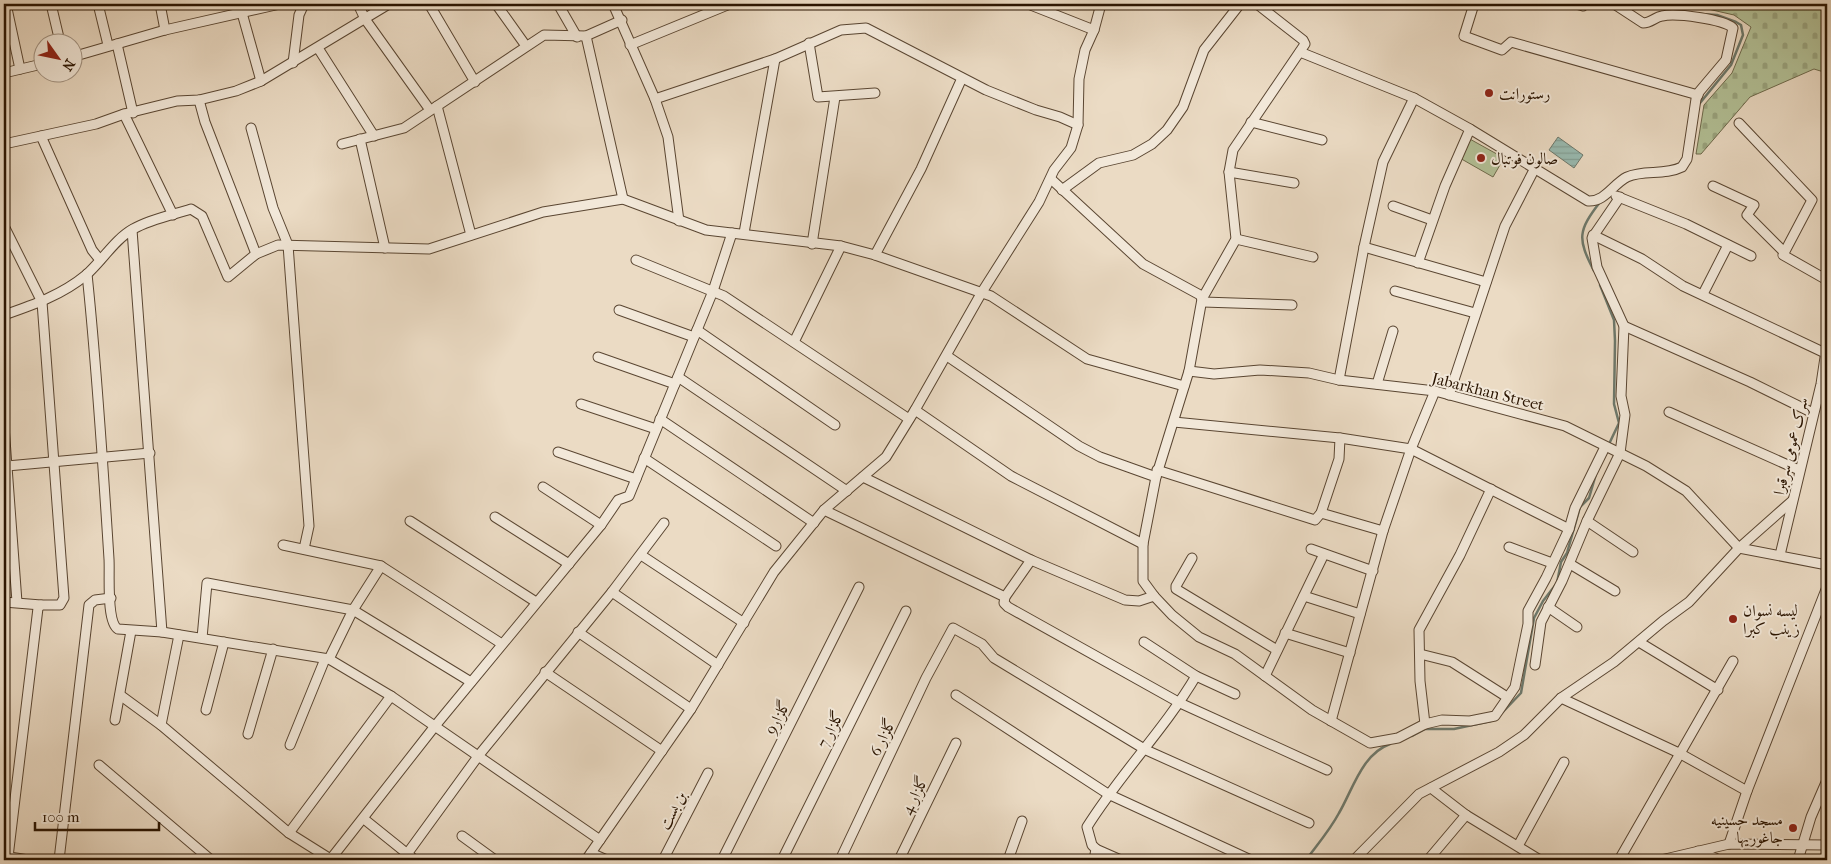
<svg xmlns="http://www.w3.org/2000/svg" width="1831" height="864" font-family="'IM FELL French Canon',Amiri,serif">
	<defs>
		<pattern id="cemetery-stones" width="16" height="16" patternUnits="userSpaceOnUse" patternTransform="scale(1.25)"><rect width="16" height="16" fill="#b3c197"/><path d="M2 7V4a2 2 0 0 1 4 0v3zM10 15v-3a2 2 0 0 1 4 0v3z" fill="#9aa580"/></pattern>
		<pattern id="water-rules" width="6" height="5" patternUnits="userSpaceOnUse" patternTransform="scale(1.25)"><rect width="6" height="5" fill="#99bbb1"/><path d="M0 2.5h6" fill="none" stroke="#84a096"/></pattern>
	</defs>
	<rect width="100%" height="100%" fill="#ebdbc4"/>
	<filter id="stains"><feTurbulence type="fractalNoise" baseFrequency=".004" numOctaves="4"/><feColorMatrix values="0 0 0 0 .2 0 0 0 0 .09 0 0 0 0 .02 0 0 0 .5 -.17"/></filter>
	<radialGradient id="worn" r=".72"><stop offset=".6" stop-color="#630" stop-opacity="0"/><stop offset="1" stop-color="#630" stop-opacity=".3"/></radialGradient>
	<path fill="#b3c197" stroke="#6e6a4c" d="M1468,138L1504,158L1493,177L1458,157Z"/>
	<path fill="url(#cemetery-stones)" stroke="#6e6a4c" d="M1686,4H1827V73L1814,69L1750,97L1701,154H1696L1704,105L1732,73L1751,27L1734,15Z"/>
	<path fill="url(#water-rules)" stroke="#6d786b" d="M1558,137L1583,155L1574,168L1549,150Z"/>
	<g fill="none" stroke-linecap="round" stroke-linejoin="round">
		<g stroke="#6d786b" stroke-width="2.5">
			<path d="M1667,4L1674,12"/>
			<path d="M1700,103L1731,65L1743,35L1741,25L1736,22L1717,15L1701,14"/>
			<path d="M1594,271C1577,238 1578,231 1600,202"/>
			<path d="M1600,285L1614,320L1615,341L1614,404L1619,423L1609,444"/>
			<path d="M1500,715L1521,693L1534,618L1543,601L1557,583L1561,562L1567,553L1580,507L1589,498L1596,474"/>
			<path d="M1412,736L1425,729H1454L1491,721"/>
			<path d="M1306,860C1317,845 1330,830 1339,813C1353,789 1362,754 1390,744"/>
		</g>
		<defs>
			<g id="minor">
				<path d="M6,4L20,69"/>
				<path d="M51,4L60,42"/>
				<path d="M98,4L108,45"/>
				<path d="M160,4L165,30"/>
				<path d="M358,4L365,19L430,110"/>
				<path d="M429,4L475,82"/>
				<path d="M496,4L526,46"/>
				<path d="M558,4L577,37"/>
				<path d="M613,4L655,99L668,137L679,221"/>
				<path d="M1028,4L1094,30"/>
				<path d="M1474,4L1464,36L1502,50L1511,42L1698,95"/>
				<path d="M1576,4L1583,6L1585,4"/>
				<path d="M242,13L261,81"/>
				<path d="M586,36L623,199"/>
				<path d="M809,43L818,97L875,93"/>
				<path d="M117,44L133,113"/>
				<path d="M630,45L730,4"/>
				<path d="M318,48L374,136"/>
				<path d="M1300,52L1414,98L1470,129L1588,201C1605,202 1613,184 1627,177C1644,169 1664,176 1682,167L1687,159L1696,99L1699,92L1726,60L1733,28C1723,19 1676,13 1662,16C1655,17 1651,23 1643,23L1614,4"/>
				<path d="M72,57L165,30L280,4"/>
				<path d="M293,63L299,15L304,4"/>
				<path d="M4,73L42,64"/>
				<path d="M655,99L775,59L841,30L866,28L986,90L1036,110L1060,117L1078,125"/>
				<path d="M199,100L205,122L256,254"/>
				<path d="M437,106L471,235"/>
				<path d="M124,114L173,215"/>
				<path d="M1251,122L1322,140"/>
				<path d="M1739,123L1812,200L1783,255L1827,280"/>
				<path d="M251,128L273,208L288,245L309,526L304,549"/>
				<path d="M41,136L92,250L100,260"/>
				<path d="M360,139L385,248"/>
				<path d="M4,144L96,124L124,114L177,101L199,100L236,91L261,81L389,4"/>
				<path d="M342,144L404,128L544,35L586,36L622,20"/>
				<path d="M1229,172L1294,183"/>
				<path d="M1051,179L1143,264L1200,295L1202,299L1189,371L1156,477L1143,544V581L1154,596L1172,615L1199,637L1235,654L1312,710L1370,743L1398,738L1425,724L1442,720L1470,721L1495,716L1515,687L1528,624V611L1546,578L1569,529L1575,508L1605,447"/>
				<path d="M1713,186L1754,205L1747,215L1784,252"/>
				<path d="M1062,190L1099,163L1133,155L1152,144L1167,130L1183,107L1204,50L1240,4"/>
				<path d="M1616,196L1686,224L1751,256"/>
				<path d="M1393,206L1432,220"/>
				<path d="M4,226L42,302L64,598L60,605H41L38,608L8,857"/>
				<path d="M132,230L162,632"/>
				<path d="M744,233L775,59"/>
				<path d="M1593,235L1642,259L1683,286L1825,353"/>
				<path d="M1236,239L1313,257"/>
				<path d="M812,244L835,97"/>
				<path d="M1364,247L1486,282"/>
				<path d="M875,255L921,169L962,78"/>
				<path d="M636,260L724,296L909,419"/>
				<path d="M1418,263L1445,186L1470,129"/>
				<path d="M87,274C97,369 103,464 109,559C110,574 106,622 118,629L162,632L329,659L391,696L600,840"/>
				<path d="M1395,291L1475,313"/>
				<path d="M1703,294L1728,245"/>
				<path d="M1202,299L1236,239L1229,172L1233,150L1305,44L1303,40L1257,4"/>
				<path d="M1203,302L1292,305"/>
				<path d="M619,310L694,337"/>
				<path d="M4,315C33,305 62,295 86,275C102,261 115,239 133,229C151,219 172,215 191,209L202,216L228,277L256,254L278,245L429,249L543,212L623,199L706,230L841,246L875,255L991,296L1087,359L1184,386"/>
				<path d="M1624,326L1750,382L1813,413"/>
				<path d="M697,330L835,425"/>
				<path d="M794,342L841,246"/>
				<path d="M947,356L1079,446L1100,457L1156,477"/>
				<path d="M598,357L675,384"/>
				<path d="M1189,371L1214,374L1260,370L1309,373L1339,380L1435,391L1565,426L1646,466L1686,491L1739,548"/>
				<path d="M678,377L847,491"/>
				<path d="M1339,380L1364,247L1383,162L1414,98"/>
				<path d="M1377,384L1393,331"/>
				<path d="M1449,395L1505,226L1534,170"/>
				<path d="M581,404L656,429"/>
				<path d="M915,410L1011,476L1143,544"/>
				<path d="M1669,412L1799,470"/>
				<path d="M660,419L814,523"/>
				<path d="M1174,422L1340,438L1411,449L1569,529"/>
				<path d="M4,426L17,602"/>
				<path d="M558,452L636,479"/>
				<path d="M644,458L776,546"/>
				<path d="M7,466L150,453"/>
				<path d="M1157,470L1315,520L1321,513L1339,459L1340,438"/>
				<path d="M863,477L1031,560L1125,600L1139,601L1154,596"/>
				<path d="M543,487L601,525"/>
				<path d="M824,510L1005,597"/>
				<path d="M1321,513L1383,531"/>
				<path d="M495,517L569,564"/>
				<path d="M410,521L536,602"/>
				<path d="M1587,521L1633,552"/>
				<path d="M283,545L381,566L502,644"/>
				<path d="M1509,547L1552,563"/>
				<path d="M1739,548L1827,565"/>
				<path d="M1311,549L1373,571"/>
				<path d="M641,555L744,623"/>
				<path d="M1780,555L1821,384L1827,344"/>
				<path d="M1192,558L1176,586V589L1277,650"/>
				<path d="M1031,560L1005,597L1004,603L1008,607L1180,703L1327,770"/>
				<path d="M1570,564L1615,591"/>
				<path d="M612,592L718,665"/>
				<path d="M1304,596L1360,614"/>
				<path d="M4,602L41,605"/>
				<path d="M1548,607L1577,627"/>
				<path d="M578,632L691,709"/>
				<path d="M1285,633L1350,653"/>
				<path d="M202,638L207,583L353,610L471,682"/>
				<path d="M1144,642L1196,676L1235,694"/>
				<path d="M1639,642L1718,690"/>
				<path d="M1420,654L1452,662L1507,697"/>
				<path d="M329,659L353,610L381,566"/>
				<path d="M1535,665L1541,622L1562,581L1587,521L1620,453L1625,415L1621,396L1624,326L1597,267L1592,238L1620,197"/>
				<path d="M545,672L662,751"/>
				<path d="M1265,676L1324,554"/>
				<path d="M120,695L161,725L289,833L332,860"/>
				<path d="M956,695L1108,794L1251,860"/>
				<path d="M1561,698L1679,753L1747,791"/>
				<path d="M206,710L224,642"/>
				<path d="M115,720L131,631"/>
				<path d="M1331,721L1383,531L1411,449L1435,391"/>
				<path d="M1425,724L1420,681L1419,630L1460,555L1491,489"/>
				<path d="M161,725L179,635"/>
				<path d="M248,734L273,649"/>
				<path d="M290,745L325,659"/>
				<path d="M99,765L211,860"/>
				<path d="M1431,788L1466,815L1540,860"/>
				<path d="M364,819L415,860"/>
				<path d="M289,833L391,696"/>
				<path d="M462,836L495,860"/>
				<path d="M1729,844L1747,791L1827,587"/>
				<path d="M1518,846L1564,762"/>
				<path d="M1096,849L1121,860"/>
				<path d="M1698,851L1720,860"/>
				<path d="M591,853L607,860"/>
				<path d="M407,854L479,755L612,592L664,523"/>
				<path d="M4,856L28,860"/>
				<path d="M59,860L89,605L95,600L111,598"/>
				<path d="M330,860L435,726L601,525L618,500L629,496L713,291L732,233"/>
				<path d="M586,860L691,709L774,572L824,510L886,457L915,410L982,292L1039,202L1054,170L1071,148L1078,125L1079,79L1085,50L1094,30L1101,4"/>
				<path d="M663,860L708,773"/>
				<path d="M722,860L859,587"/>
				<path d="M782,860L906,611"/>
				<path d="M840,860L926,678L953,628L982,644L994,658L1146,750L1309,823"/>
				<path d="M899,860L956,743"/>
				<path d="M1008,860L1022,821"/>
				<path d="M1094,860L1096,849L1092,845L1087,827C1120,774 1164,730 1196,676"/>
				<path d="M1354,860L1419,794L1499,752L1524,735L1561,698L1614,662L1663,621L1689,602L1739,548L1792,501"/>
				<path d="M1428,860L1466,815"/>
				<path d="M1619,860L1733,661"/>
				<path d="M1661,860L1729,844L1827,845"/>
				<path d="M1798,860L1811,817L1827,780"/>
			</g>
		</defs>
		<use href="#minor" stroke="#5a4632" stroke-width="11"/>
		<use href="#minor" stroke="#f2e8d9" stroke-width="9"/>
	</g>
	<g fill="#8f2418" stroke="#f2e8d9" stroke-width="2">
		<circle cx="1489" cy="93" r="5"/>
		<circle cx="1481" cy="158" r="5"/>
		<circle cx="1733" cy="619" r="5"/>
		<circle cx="1793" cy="828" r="5"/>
	</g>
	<g text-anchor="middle" stroke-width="4" stroke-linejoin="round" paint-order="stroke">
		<g font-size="16" fill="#2a1401" stroke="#f2e8d9" text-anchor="start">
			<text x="1499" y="99">رستورانت</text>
			<text x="1491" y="164">صالون فوتبال</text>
			<text x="1743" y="616">لیسه نسوان<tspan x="1743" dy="18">زینب کبرا</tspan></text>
			<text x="1783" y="825" text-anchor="end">مسجد حسینیه<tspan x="1783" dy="18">جاغوریها</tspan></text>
		</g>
		<g font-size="16" fill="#2a1401" stroke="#f2e8d9">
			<text transform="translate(1488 391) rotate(14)" y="6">Jabarkhan Street</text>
			<text transform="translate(1790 446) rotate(-76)" y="6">سرک عمومی سرقبرا</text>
			<text transform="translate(777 717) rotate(-63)" y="6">گلزار9</text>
			<text transform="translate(830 729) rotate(-64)" y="6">گلزار 7</text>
			<text transform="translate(882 737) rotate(-65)" y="6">گلزار 6</text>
			<text transform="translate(914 795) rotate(-64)" y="6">گلزار 4</text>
			<text transform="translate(672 810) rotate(-63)" y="6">بن بست</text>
		</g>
	</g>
	<rect width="1831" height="864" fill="none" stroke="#ebdbc4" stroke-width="20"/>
	<rect x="5" y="5" width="1821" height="854" fill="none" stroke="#2a1401" stroke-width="2.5"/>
	<rect x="10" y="10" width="1811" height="844" fill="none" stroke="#2a1401"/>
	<g transform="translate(58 58) rotate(123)"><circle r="24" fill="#f2e8d9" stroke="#a29383"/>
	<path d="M0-4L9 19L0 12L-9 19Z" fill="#8f2418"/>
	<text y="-8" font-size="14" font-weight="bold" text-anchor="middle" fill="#2a1401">N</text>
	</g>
	<path d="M35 822v8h124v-8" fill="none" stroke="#2a1401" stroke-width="2.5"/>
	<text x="42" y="822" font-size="15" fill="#2a1401" stroke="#f2e8d9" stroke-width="4" paint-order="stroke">100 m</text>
	<rect width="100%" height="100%" filter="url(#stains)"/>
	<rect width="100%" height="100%" fill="url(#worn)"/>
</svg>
